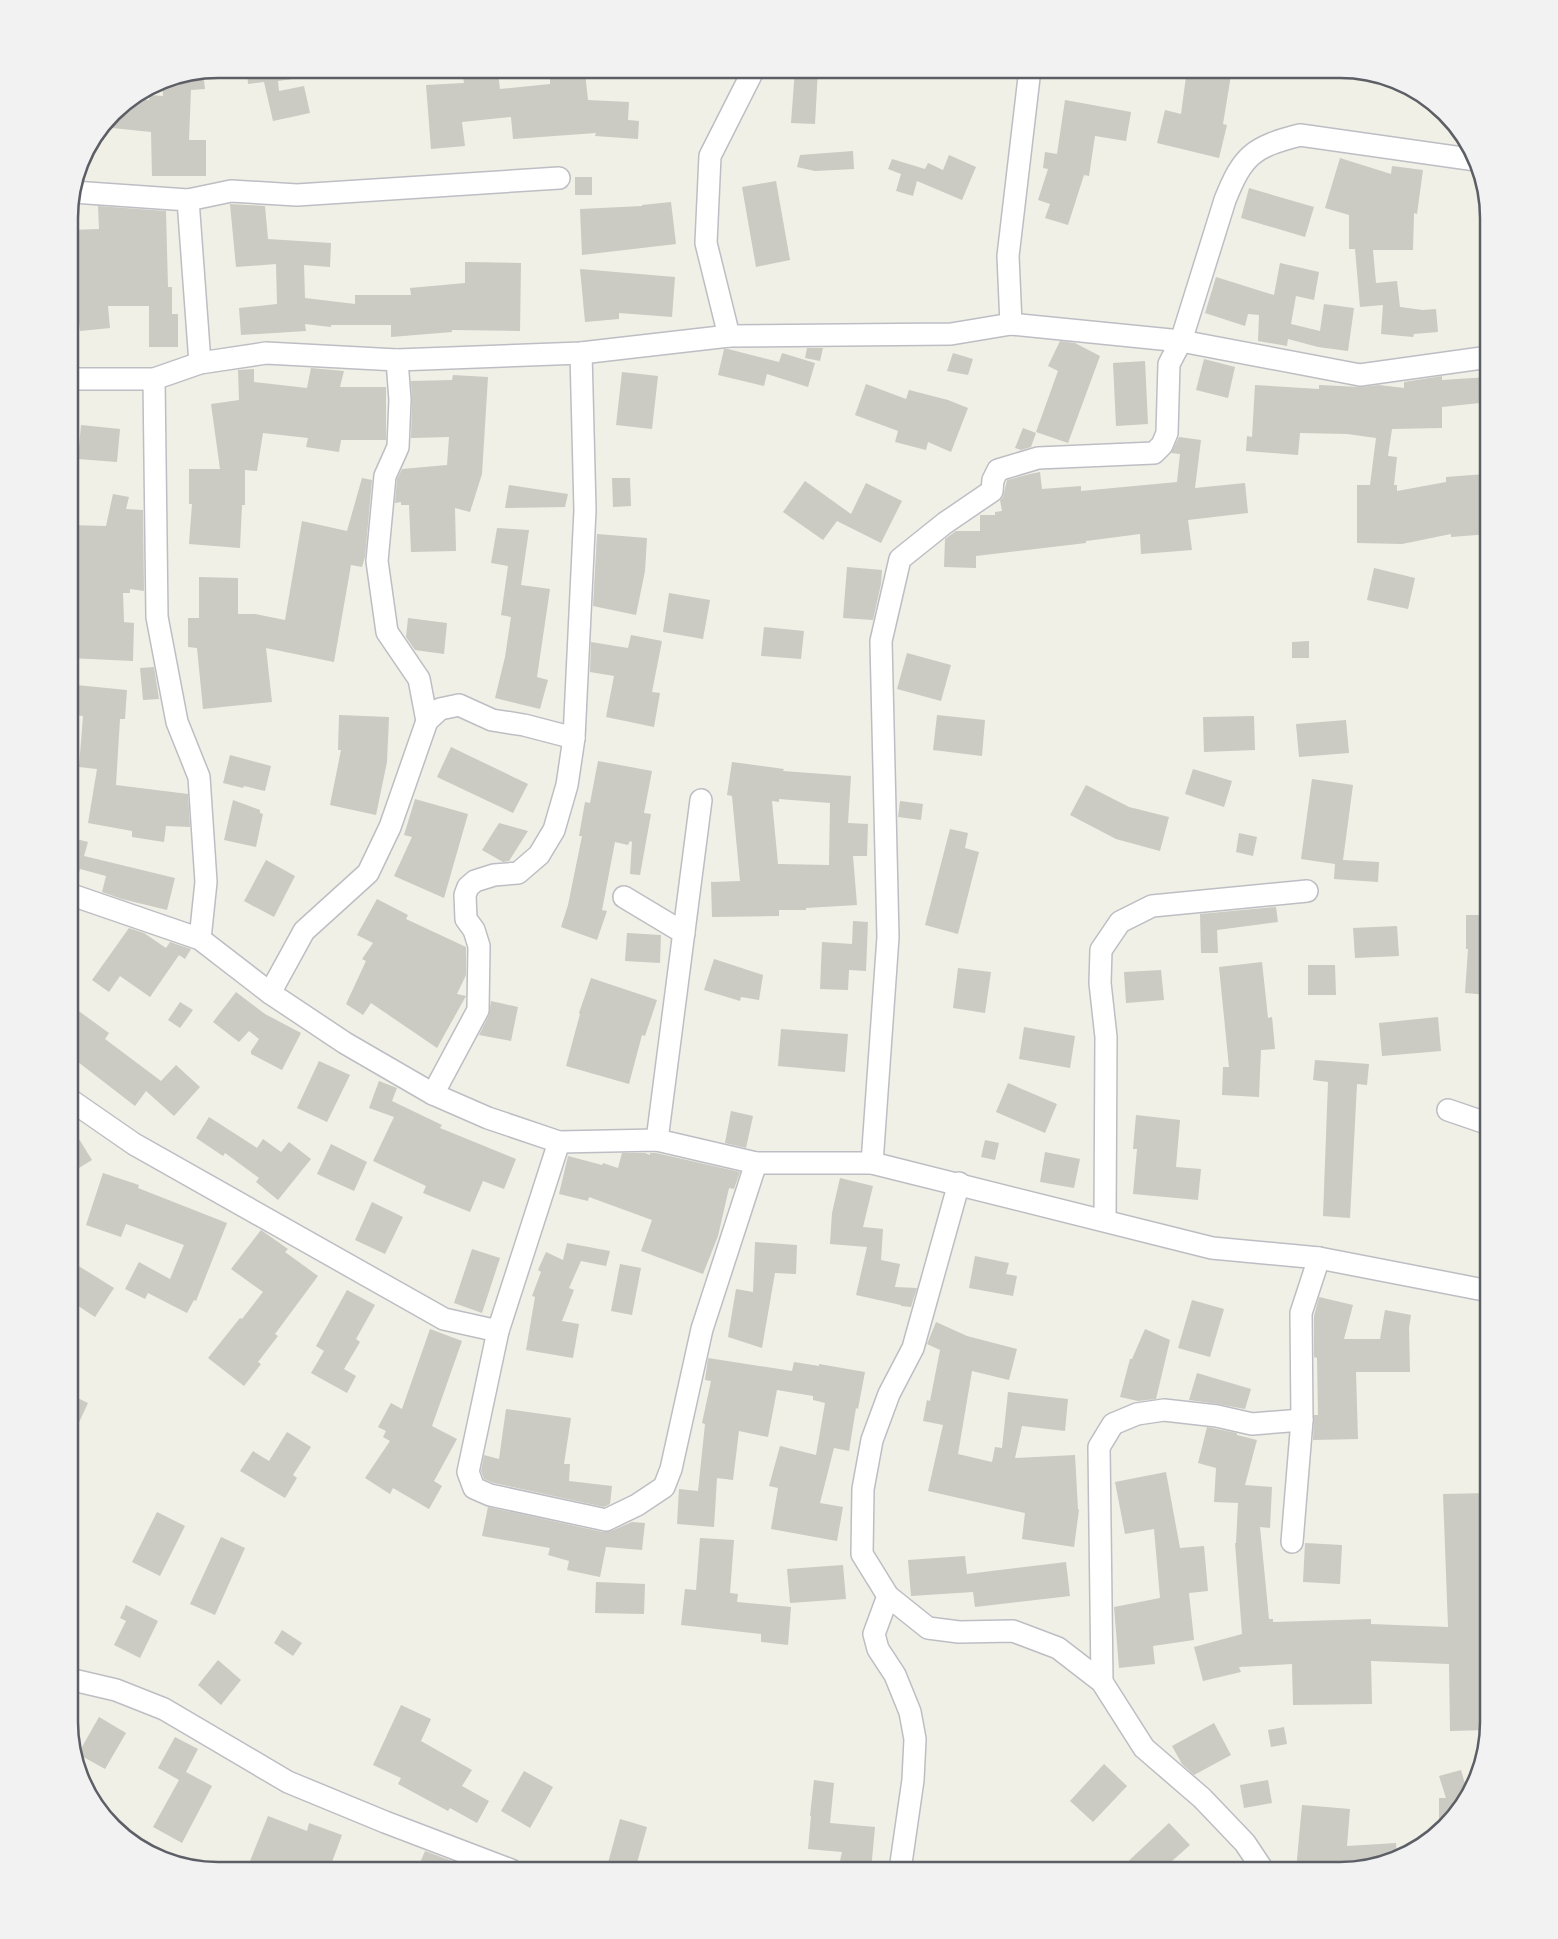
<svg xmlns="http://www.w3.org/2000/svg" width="1558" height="1939" font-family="Arial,sans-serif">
	<rect width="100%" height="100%" fill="#f0f0e6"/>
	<g fill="#cbcac3" fill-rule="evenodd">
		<path d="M247,69H293V79L278,81L279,91L304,86L310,113L273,121L264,82L248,84Z"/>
		<path d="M795,69H818L815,124L791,123Z"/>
		<path d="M1187,69H1232L1223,124L1227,125L1219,158L1157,143L1165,110L1181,114Z"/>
		<path d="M203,72L205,89L191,90L189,140H206V176H152L151,132L103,127L119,106L131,98L149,100L150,95L163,96L162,80Z"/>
		<path d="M498,73L500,89L550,84V76L585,73L588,100L629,102L628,120L639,121L638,139L595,136L596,133L513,139L511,117L462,122L465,146L431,149L426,85L464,83L463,77Z"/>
		<path d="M1065,100L1131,112L1126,141L1095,136L1089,176L1084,175L1068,225L1045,218L1050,204L1038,200L1048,169L1043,168L1045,152L1057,154Z"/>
		<path d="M853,151L854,169L815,171L797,167L800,155Z"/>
		<path d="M949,155L976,167L962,200L917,181L913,196L896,191L901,174L888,169L892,159L925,169L928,163L943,170Z"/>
		<path d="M1340,158L1391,174L1392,166L1423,170L1417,214L1414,213L1413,250H1373L1376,283L1397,281L1400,307L1423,310L1436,309L1438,332L1414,334L1413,337L1381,334L1383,305L1360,307L1355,249H1349V215L1325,208Z"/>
		<rect x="575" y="177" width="17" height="18"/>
		<path d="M776,181L790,260L756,267L742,187Z"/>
		<path d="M1249,188L1314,207L1305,237L1241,218Z"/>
		<path d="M671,202L676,244L582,255L580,209L642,206V205Z"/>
		<path d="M230,204L265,206L268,239L331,243L330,267L304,265L305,298L355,304V295H411L410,288L465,283V262L521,263L520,331L452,330V332L391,337V325H331V327L305,324L306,331L241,335L239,308L277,304L276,264L236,267Z"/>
		<path d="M98,206L166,211L168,287H172V314H178V347H149V306H108L110,328L80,331L73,267H69V230L99,229Z"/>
		<path d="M1280,263L1319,272L1314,300L1296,296L1291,324L1320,331L1324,304L1354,308L1348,351L1318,347L1288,339L1287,346L1258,341L1259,315L1248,314L1245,326L1205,313L1216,277L1274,295Z"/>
		<path d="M580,269L675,277L672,317L619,313V319L585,322Z"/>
		<path d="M1060,341L1075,343L1100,356L1068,443L1036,432L1058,371L1048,366Z"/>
		<path d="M807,348H823L820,361L805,358Z"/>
		<path d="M724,349H728L779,362L782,353L815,363L808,387L767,374L764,386L718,375Z"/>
		<path d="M953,353L973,359L968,375L947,371Z"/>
		<path d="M1204,359L1235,367L1228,398L1196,390Z"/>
		<path d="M1145,361L1148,424L1116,426L1113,363Z"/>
		<path d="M311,368L344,371L340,387H386V440H341L339,452L306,447L308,438L263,433L257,471L245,470V505H242L240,548L189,544L192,504H189V469H220L211,404L239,400L238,370L254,369V382L307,388Z"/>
		<path d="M622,372L658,376L652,429L616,425Z"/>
		<path d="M453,375L488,377L482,474L470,512L455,508L456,551L411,552L409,505H401V502L395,503L397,479L402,469L447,465L449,437L411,438L412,401L411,381L452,380Z"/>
		<path d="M1442,376V380L1489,377V402L1442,407V428L1392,429L1388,456L1397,457L1394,485H1397V491L1446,482V477L1485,474L1489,534L1451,537V534L1402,544L1357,543V485H1370L1376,438L1347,434L1300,433L1298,455L1246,451L1247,436L1252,437L1255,385L1319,389V385L1361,387L1379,385L1404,388V382Z"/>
		<path d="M866,384L906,399L909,390L948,400L968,408L951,452L928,442L926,450L895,442L898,431L855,415Z"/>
		<path d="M81,425L120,429L117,462L78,459Z"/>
		<path d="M1023,428L1036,433L1031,447L1021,450L1015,448Z"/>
		<path d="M1179,437L1201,440L1195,488L1245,483L1248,513L1188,520L1192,550L1141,554L1140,534L1086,541V543L976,556V568L944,567L945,539L956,531H980V515H995V512L1002,511L1000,500L1003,497L1007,480L1030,474L1040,472L1042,489L1081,486V491L1177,482L1180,454L1171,453Z"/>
		<path d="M362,478L372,480L365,557L362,567L351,565L334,662L266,648L272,702L203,709L197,648L188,647V618H199V577L238,578V614H255L285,620L302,521L347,531Z"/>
		<path d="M612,478H630L631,506L613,507Z"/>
		<path d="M805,481L851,514L866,483L902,501L881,543L837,521L823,540L783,512Z"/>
		<path d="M509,485L568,494L565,507L505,508Z"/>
		<path d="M113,494L129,497L126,509L143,510L144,591L130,589V593H123L124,622L134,623L133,661L69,658V616L78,617L75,558H69V525L106,526Z"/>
		<path d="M497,528L529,530L521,585L550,589L537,677L548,680L540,709L495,698L505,657L511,617L501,615L508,566L491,563Z"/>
		<path d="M597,534L647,538L645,571L636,615L593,606Z"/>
		<path d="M847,567L882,570L881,584L873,620L843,618Z"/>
		<path d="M1374,568L1415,578L1408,609L1367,600Z"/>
		<path d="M669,593L710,600L703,639L663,632Z"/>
		<path d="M408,618L447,623L444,654L415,650L406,637Z"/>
		<path d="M764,627L804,631L801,659L761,656Z"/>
		<path d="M631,635L662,641L652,692L660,693L654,727L606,717L614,676L590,672L591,642L628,648Z"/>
		<path d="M1309,641V658H1292V642Z"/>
		<path d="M907,653L951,665L941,701L897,689Z"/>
		<path d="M154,667L159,699L143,700L140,668Z"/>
		<path d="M76,685L127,690L125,719H120L116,785L188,794L190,827L166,826L164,842L132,837V831L88,823L97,769L79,767L83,716L73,715Z"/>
		<path d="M339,715L389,717L387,762L376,815L330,805L341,750H338Z"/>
		<path d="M937,715L985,720L982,756L933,750Z"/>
		<path d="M1254,716L1255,750L1204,752L1203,717Z"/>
		<path d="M1346,720L1349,753L1299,757L1296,724Z"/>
		<path d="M451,747L528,784L513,813L437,777Z"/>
		<path d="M230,755L271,766L265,791L244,786L243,788L223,783Z"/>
		<path d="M598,761L652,771L644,813L651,814L640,875L630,874L632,842L630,841L628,845L615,842L602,910L607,911L597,940L561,927L568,905L582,836H579L585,802L590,803Z"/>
		<path d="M732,762L784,769L783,771L851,776L848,823L868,824L867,856H853L857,905L806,908V910H779V916L712,917L711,882L740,881L732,796L727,795ZM779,799L830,803L829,865L778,864L772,801L779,802Z"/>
		<path d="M1193,769L1232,781L1224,807L1185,794Z"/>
		<path d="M1312,779L1353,785L1343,860L1379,862L1378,882L1334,879L1335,864L1301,859Z"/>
		<path d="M1086,785L1129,807L1169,817L1160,851L1116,839L1070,815Z"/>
		<path d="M415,799L468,814L444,898L394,876L412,837L404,835Z"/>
		<path d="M233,800L260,810V813L263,814L256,847L224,840Z"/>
		<path d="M900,801L923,804L921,820L898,817Z"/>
		<path d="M499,823L528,831L509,861L503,862L482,850Z"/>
		<path d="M950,829L968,833L965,848L979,852L958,934L925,925Z"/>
		<path d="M1239,833L1257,837L1253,856L1236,852Z"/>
		<path d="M69,837L88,842L84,856L175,878L167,910L122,899L102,892L106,876L80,869L76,883L69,882Z"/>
		<path d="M266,860L295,876L274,917L244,901Z"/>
		<path d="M377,899L408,915L406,919L466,947V975L457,994L466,996L437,1048L371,1003L363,1015L346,1004L366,961L362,959L373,943L357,935Z"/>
		<path d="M1276,907L1278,922L1217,930L1218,953H1201L1200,914Z"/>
		<path d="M1466,915H1489V995L1465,993L1468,949H1466Z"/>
		<path d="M853,921L868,922L866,971L849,970L848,990L820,989L822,942L852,944Z"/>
		<path d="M1397,926L1399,956L1355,958L1353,928Z"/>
		<path d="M129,928L144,933L166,948L170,942L191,949L185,959L179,955L150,997L120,976L109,992L92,980Z"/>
		<path d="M627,933L661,935L660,963L625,961Z"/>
		<path d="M714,959L763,975L759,1000L741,997L740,1001L704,990Z"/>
		<path d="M1262,962L1268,1018L1272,1017L1275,1049L1261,1050L1259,1097L1222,1095L1223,1067H1229L1219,967Z"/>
		<path d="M1308,965H1335L1336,995H1308Z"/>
		<path d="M958,968L991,972L985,1013L953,1008Z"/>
		<path d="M1161,970L1164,1000L1126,1003L1124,972Z"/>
		<path d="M591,978L657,1000L645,1036L642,1035L629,1084L566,1066L580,1014L579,1013Z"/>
		<path d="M236,992L265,1014L301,1033L282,1070L251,1054V1051L259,1039L249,1031L239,1042L213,1022Z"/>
		<path d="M491,1001L518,1007L511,1041L479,1035L489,1015Z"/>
		<path d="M180,1002L193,1010L180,1028L168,1020Z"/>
		<path d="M69,1004L109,1033L105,1039L161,1081L176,1065L200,1087L174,1116L146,1091L135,1106L69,1055Z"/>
		<path d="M1438,1017L1441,1051L1382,1056L1379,1023Z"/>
		<path d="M1024,1027L1075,1036L1070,1068L1019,1059Z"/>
		<path d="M781,1029L848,1034L845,1072L778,1066Z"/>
		<path d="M1315,1060L1369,1064L1367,1085L1357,1084L1350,1218L1323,1216L1328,1082L1313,1080Z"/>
		<path d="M319,1061L350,1075L327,1122L297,1108Z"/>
		<path d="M379,1081L397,1088L392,1101L442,1125L440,1128L516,1159L504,1189L483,1181L470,1212L423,1193L426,1186L373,1161L394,1117L369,1108Z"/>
		<path d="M1008,1083L1057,1104L1045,1133L996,1112Z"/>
		<path d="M731,1111L753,1116L746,1148L725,1143Z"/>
		<path d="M1136,1115L1180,1120L1176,1167L1201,1169L1198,1200L1133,1194L1137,1149H1133Z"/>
		<path d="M209,1117L257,1148L263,1139L281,1152L289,1142L311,1159L278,1200L256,1182L259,1178L225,1153L223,1156L196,1138Z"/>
		<path d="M69,1123L92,1160L69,1174Z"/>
		<path d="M985,1140L999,1143L995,1160L981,1157Z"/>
		<path d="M331,1144L367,1162L354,1191L317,1174Z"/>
		<path d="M1045,1152L1080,1159L1074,1188L1040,1182Z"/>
		<path d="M622,1153H645L650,1155V1153H656L740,1172L734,1189L729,1188L718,1236L703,1274L641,1251L652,1220L589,1197L588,1201L559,1194L568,1156L602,1165L603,1163L618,1168Z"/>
		<path d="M103,1173L139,1185L138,1188L227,1223L196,1301L194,1300L187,1313L148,1293L145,1299L125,1289L139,1262L170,1279L184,1245L126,1224L121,1237L86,1225Z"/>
		<path d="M840,1178L873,1186L863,1227L883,1229L881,1260L900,1264L895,1287L917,1288L911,1307L901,1306V1305L856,1295L867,1247L830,1244L832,1213Z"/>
		<path d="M372,1202L403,1217L385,1254L355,1240Z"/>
		<path d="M261,1230L288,1249L285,1252L318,1276L275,1334L278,1336L258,1362L261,1364L244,1386L208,1358L240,1318L242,1319L263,1292L231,1269Z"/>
		<path d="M755,1242L797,1245L796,1274L775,1273L762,1348L728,1337L736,1289L753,1292Z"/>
		<path d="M567,1243L610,1251L606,1266L581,1261L569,1288L574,1290L562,1321L579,1324L573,1358L526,1350L535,1297L532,1296L541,1272L538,1270L546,1252L563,1260Z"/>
		<path d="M472,1249L500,1258L482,1313L454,1303Z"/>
		<path d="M975,1256L1009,1263L1006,1274L1017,1276L1013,1296L969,1288Z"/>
		<path d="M69,1260L114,1288L95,1317L69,1300Z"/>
		<path d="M620,1264L641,1268L632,1315L611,1311Z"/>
		<path d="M347,1290L375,1305L356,1339L360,1342L344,1369L356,1376L347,1393L311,1373L324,1351L316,1346Z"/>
		<path d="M1319,1297L1353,1305L1344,1339H1380L1385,1310L1411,1315L1409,1328L1410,1372H1356L1358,1439L1313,1440L1314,1415H1318L1317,1358L1314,1357V1316Z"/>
		<path d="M1192,1300L1224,1309L1210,1357L1178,1348Z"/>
		<path d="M936,1322L967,1336L1017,1349L1009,1380L972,1371L958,1454L992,1462L995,1447L1002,1448L1008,1392L1068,1399L1065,1431L1022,1426L1015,1458L1075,1455L1078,1509L1079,1510L1074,1547L1022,1539L1025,1513L928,1491L943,1425L923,1421L927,1400L930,1401L940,1350L927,1344Z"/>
		<path d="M430,1329L462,1341L432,1426L457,1439L434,1481L442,1486L429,1509L393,1488L390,1494L365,1478L390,1441L383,1437L386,1431L378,1427L391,1403L402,1409Z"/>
		<path d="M1145,1329L1170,1340L1156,1399L1138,1401L1120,1397L1130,1359H1132Z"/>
		<path d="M708,1358L792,1371L794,1362L819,1366V1364L865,1372L858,1409L856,1408L849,1451L834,1448L820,1503L843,1507L837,1541L771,1529L778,1488L769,1486L780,1446L816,1455L825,1403L813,1400V1396L777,1390L768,1437L739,1431L733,1480L717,1478L714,1527L677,1524L679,1489L698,1491L705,1424L702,1423L711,1381L705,1380Z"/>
		<path d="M1197,1373L1251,1389L1245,1409L1218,1404L1189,1400Z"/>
		<path d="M69,1394L88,1403L69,1444Z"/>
		<path d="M506,1409L571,1418L564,1464H570L569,1481L612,1486L610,1504L604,1507L494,1483L484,1479L481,1471L484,1455L499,1459Z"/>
		<path d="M1207,1427L1237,1433V1435L1257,1440L1245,1485L1272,1487L1270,1528L1260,1527L1269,1619H1273V1622L1371,1619V1624L1448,1627L1443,1494L1489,1493V1721L1487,1730L1450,1731L1449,1664L1371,1661L1372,1704L1293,1705L1292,1664L1239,1667L1241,1672L1203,1681L1194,1647L1242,1634L1235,1543H1236L1238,1503L1214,1502L1216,1468L1198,1463Z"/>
		<path d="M287,1432L311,1447L293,1475L297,1478L285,1498L240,1471L253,1451L269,1461Z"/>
		<path d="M1166,1472L1180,1548L1204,1546L1208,1591L1189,1593L1194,1640L1153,1646L1155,1664L1119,1668L1114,1607L1160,1598L1154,1529L1125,1534L1115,1482Z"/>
		<path d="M488,1507L603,1532L611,1531L632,1522L645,1523L642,1550L606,1547L600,1577L567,1570L569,1561L548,1555L550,1548L482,1536Z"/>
		<path d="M157,1512L185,1526L160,1576L132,1562Z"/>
		<path d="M221,1537L245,1548L215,1615L190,1604Z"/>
		<path d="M700,1538L734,1540L730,1593L738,1594L737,1602L791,1607L788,1645L761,1642V1634L681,1625L685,1589L696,1590Z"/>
		<path d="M1305,1543L1342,1545L1340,1584L1303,1582Z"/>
		<path d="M965,1556L967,1574L1066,1562L1070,1596L975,1607L973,1592L911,1596L908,1560Z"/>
		<path d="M843,1565L846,1599L790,1603L787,1569Z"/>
		<path d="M596,1582L645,1584L644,1614L595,1613Z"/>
		<path d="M126,1605L158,1621L140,1658L114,1645L126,1621L120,1618Z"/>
		<path d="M282,1630L302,1643L293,1656L274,1643Z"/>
		<path d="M218,1660L241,1680L221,1705L198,1685Z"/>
		<path d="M401,1705L431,1719L421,1741L472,1770L462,1786L489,1801L477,1823L450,1808L448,1811L398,1784L401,1778L373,1765Z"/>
		<path d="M99,1717L126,1733L105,1769L78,1754Z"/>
		<path d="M1214,1723L1231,1755L1194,1775L1182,1764L1172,1746Z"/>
		<path d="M1284,1727L1287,1744L1271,1747L1268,1730Z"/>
		<path d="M175,1737L198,1749L186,1772L212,1786L182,1843L153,1827L179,1780L158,1768Z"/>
		<path d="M1104,1764L1127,1786L1093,1822L1070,1801Z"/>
		<path d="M1461,1770L1468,1794L1439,1827V1798H1446L1439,1776Z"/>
		<path d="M524,1771L553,1787L530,1828L501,1811Z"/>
		<path d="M814,1780L834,1783L830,1823L875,1827L871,1870H838L842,1852L808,1849L811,1816H810Z"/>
		<path d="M1268,1780L1272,1803L1244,1808L1240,1785Z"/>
		<path d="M1302,1805L1350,1809L1347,1846L1396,1843L1397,1858L1388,1862L1340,1870H1296Z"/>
		<path d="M268,1816L307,1831L309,1823L342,1835L329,1870H307L285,1863L282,1870H257L248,1866Z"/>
		<path d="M620,1819L647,1827L635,1870L608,1863Z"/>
		<path d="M1169,1823L1190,1845L1162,1870H1119Z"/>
		<path d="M425,1851L476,1870H417Z"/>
	</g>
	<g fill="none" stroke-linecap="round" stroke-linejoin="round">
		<defs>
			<g id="minor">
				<path d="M73,192L188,200L200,363"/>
				<path d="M188,200L231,191L297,195L559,178"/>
				<path d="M1011,324L1008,256L1030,69"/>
				<path d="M729,336L706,243L710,156L754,69"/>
				<path d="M397,360L400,400L398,447L385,476L377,561L387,632L419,679L427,721"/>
				<path d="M69,379H154L200,363L266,353L397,360L581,353L729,336L951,334L1011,324L1181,341L1360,375L1489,357"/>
				<path d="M154,379L157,617L177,722L199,777L206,882L200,939"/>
				<path d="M69,894L200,939L270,993L345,1043L433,1094L488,1118L559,1142L657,1140L756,1163H872L1212,1248L1319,1258L1489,1291"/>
				<path d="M624,897L684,933"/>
				<path d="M270,993L304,931L368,873L390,827L427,721L440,709L459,705L492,720L524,725L574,738"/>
				<path d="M433,1094L478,1010L479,946L474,930L466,919L465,895L468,887L475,881L494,875L518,873L539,855L554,830L567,785L574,738L585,510L581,353"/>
				<path d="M69,1099L134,1144L444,1319L498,1331"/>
				<path d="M1448,1110L1489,1124"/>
				<path d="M657,1140L701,800"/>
				<path d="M559,1142L498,1331L468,1472L474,1488L490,1495L606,1520L637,1505L664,1487L671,1469L702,1329L756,1163"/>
				<path d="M872,1163L888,937L881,641L900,559L945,523L992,491L993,480L998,470L1038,458L1154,453L1162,445L1167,433L1169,364L1181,341L1225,200C1243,155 1253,147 1300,135L1476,160"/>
				<path d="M959,1183L913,1348L889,1394L872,1440L863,1489L862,1554L888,1596L928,1628L959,1632L1013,1631L1058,1648L1102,1682L1144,1748L1202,1798L1245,1843L1263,1870"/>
				<path d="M1105,1220L1106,1037L1100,983L1101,950L1120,922L1152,906L1307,891"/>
				<path d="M1292,1542L1302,1420L1301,1313L1319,1258"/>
				<path d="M888,1596L874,1634L878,1649L895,1675L910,1712L915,1739L913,1780L900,1870"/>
				<path d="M69,1679L116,1690L164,1709L288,1782L385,1822L511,1870"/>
				<path d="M1102,1682L1099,1447L1113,1424L1137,1414L1164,1410L1217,1416L1252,1424L1302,1420"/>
			</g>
		</defs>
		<use href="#minor" stroke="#bdbec4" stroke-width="24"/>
		<use href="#minor" stroke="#fff" stroke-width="21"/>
	</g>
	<path d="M0 0H1558V1939H0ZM218 78H1340A140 140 0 0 1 1480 218V1722A140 140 0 0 1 1340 1862H218A140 140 0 0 1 78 1722V218A140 140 0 0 1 218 78Z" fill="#f2f2f3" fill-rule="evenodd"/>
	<path fill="none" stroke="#5d5f66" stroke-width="2.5" d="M218 78H1340A140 140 0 0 1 1480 218V1722A140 140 0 0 1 1340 1862H218A140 140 0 0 1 78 1722V218A140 140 0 0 1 218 78Z"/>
</svg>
